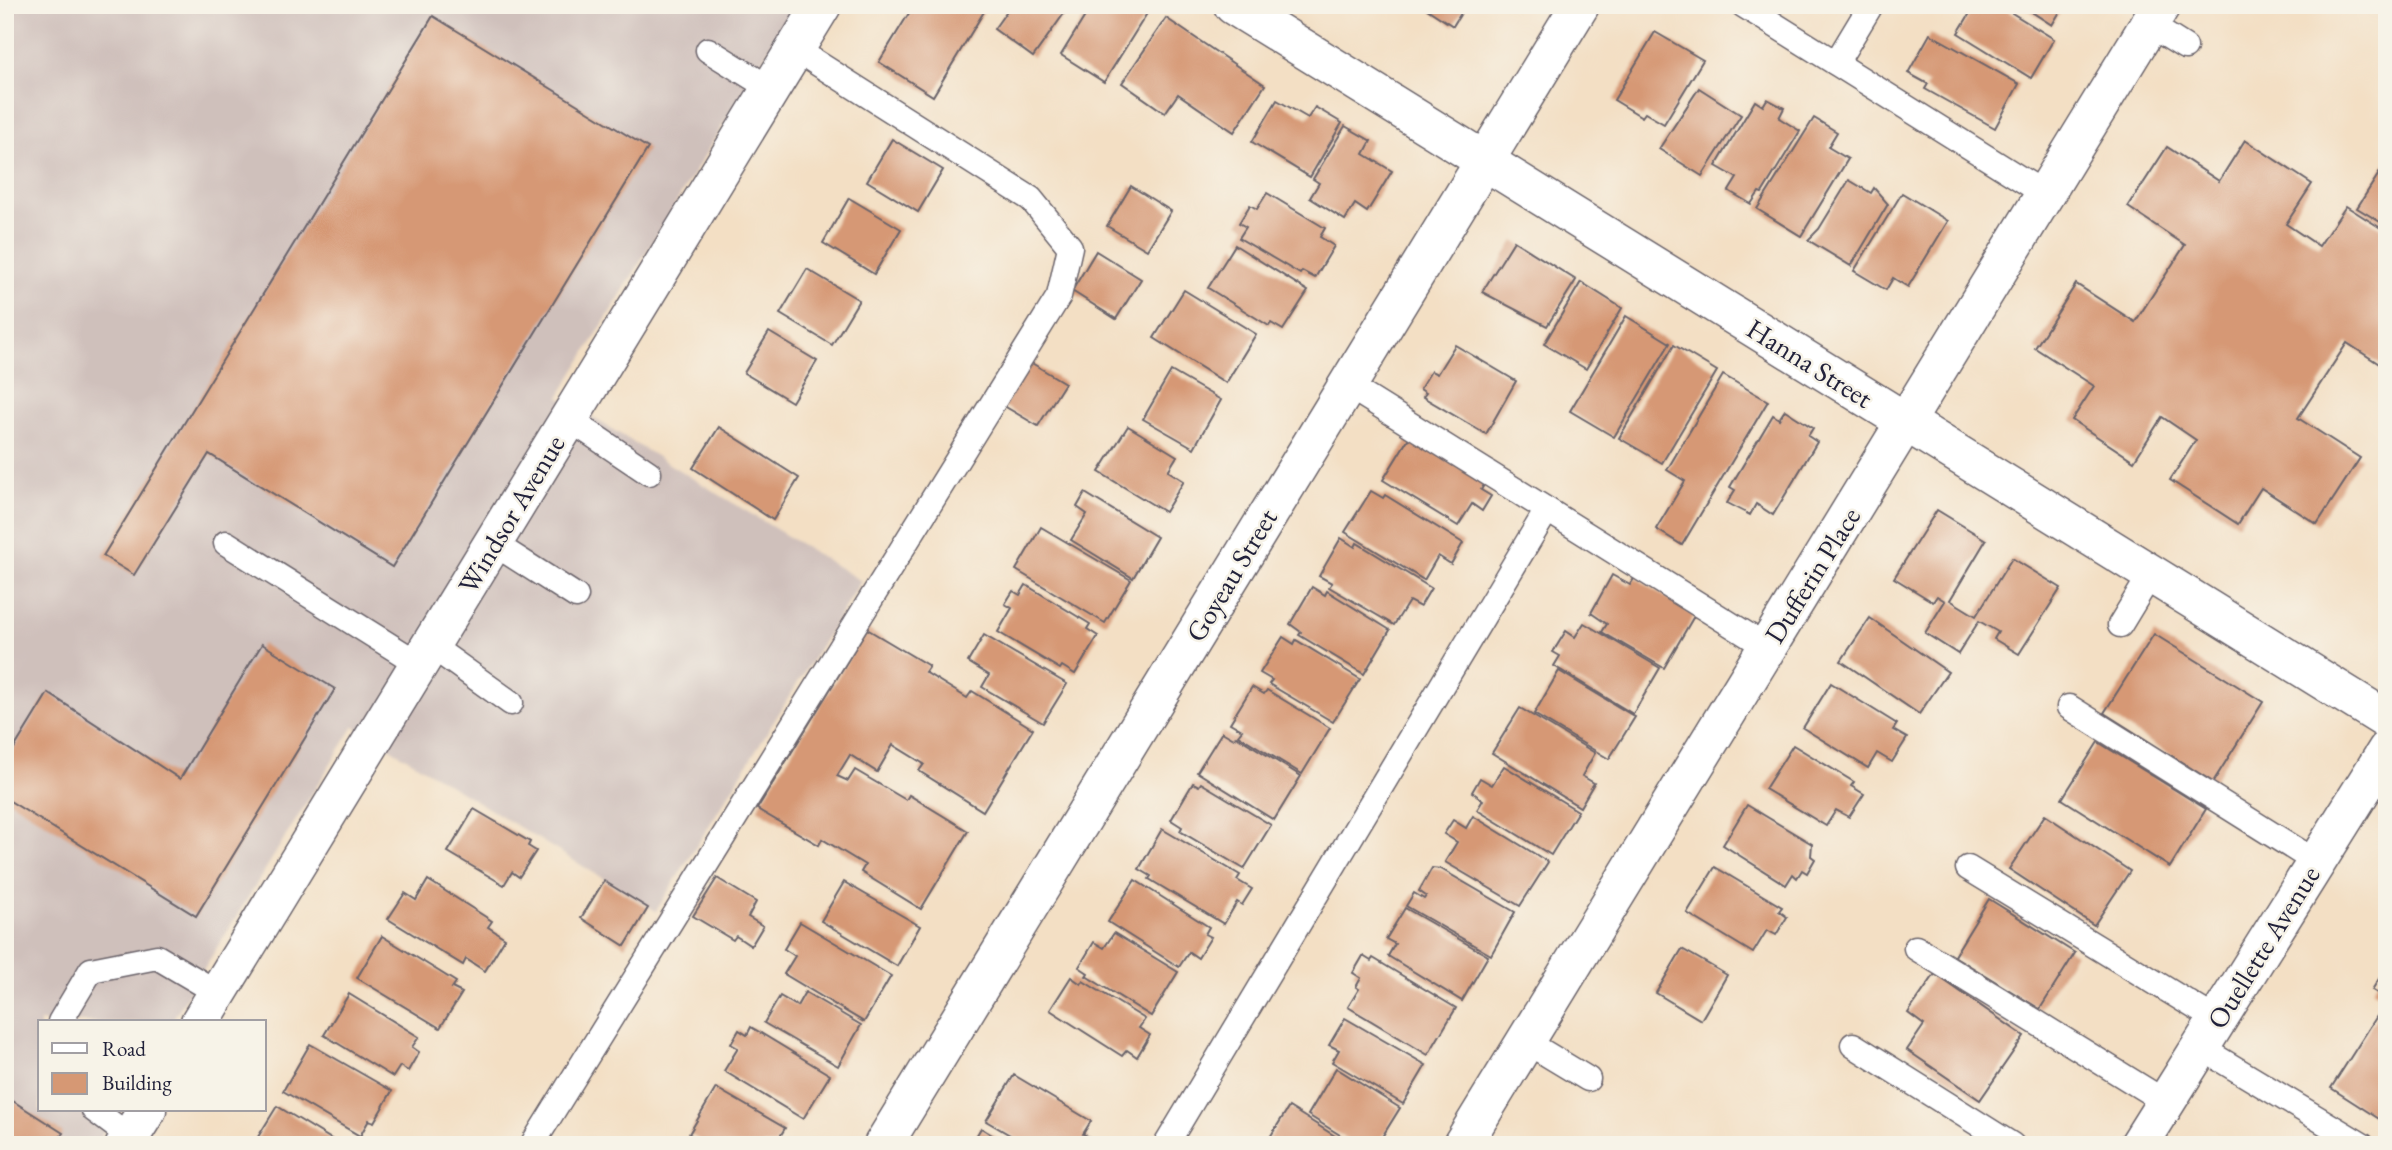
<svg xmlns="http://www.w3.org/2000/svg" width="2392" height="1150" font-family="'EB Garamond',serif">
	<rect width="100%" height="100%" fill="#f7f3e8"/>
	<filter id="ink" filterUnits="userSpaceOnUse"><feTurbulence type="fractalNoise" baseFrequency=".0143" numOctaves="2"/><feDisplacementMap in="SourceGraphic" scale="14" xChannelSelector="R" yChannelSelector="G"/><feConvolveMatrix kernelMatrix="1 2 1 2 8 2 1 2 1" color-interpolation-filters="sRGB"/></filter>
	<filter id="wash" filterUnits="userSpaceOnUse"><feTurbulence type="fractalNoise" baseFrequency=".00686" numOctaves="4" result="noise"/><feDisplacementMap in="SourceGraphic" scale="28" xChannelSelector="R" yChannelSelector="G"/><feGaussianBlur stdDeviation="1.57" result="paint"/><feColorMatrix in="noise" values="0 0 0 0 0 0 0 0 0 0 0 0 0 0 0 0 0 1.4 0 .05"/><feComposite in="paint" operator="in"/></filter>
	<g filter="url(#wash)">
		<rect width="100%" height="100%" fill="#f3dfc4"/>
		<path fill="#cfc0bb" d="M5,5H795L559,397L861,581L656,911L354,726L171,1022H40V1110H117L96,1145H5Z"/>
		<g id="blocks">
			<g fill="#d69874">
				<path d="M914,5H978L985,10L933,96L879,62Z"/>
				<path d="M1011,5H1070L1033,57L994,29Z"/>
				<path d="M1092,5L1151,7L1104,82L1061,55Z"/>
				<path d="M1421,5H1466L1453,26Z"/>
				<path d="M1975,5H1999L2054,39L2031,78L1958,33Z"/>
				<path d="M2021,5H2064L2052,25Z"/>
				<path d="M433,16L648,148L392,567L209,454L134,575L103,556Z"/>
				<path d="M1166,18L1265,85L1234,132L1178,94L1165,113L1122,83Z"/>
				<path d="M1655,32L1703,60L1664,124L1645,113L1642,117L1614,100Z"/>
				<path d="M1930,34L2019,84L1995,128L1925,89L1928,84L1908,73Z"/>
				<path d="M1699,88L1741,115L1702,176L1659,149Z"/>
				<path d="M1767,99L1784,108L1779,118L1800,131L1762,193L1759,192L1751,204L1729,191L1737,178L1716,166L1755,101L1763,106Z"/>
				<path d="M1277,100L1308,118L1315,107L1342,123L1310,177L1252,142Z"/>
				<path d="M1814,118L1837,132L1828,147L1848,159L1801,236L1757,209Z"/>
				<path d="M1345,126L1371,141L1364,154L1392,171L1367,212L1355,204L1345,220L1310,198L1319,183L1313,179Z"/>
				<path d="M892,139L943,170L918,212L867,181Z"/>
				<path d="M2245,140L2312,184L2286,224L2319,246L2346,206L2387,232V369L2347,343L2298,418L2360,458L2317,524L2261,488L2238,524L2170,480L2196,440L2162,417L2134,461L2072,420L2094,386L2035,348L2076,284L2135,322L2185,245L2128,207L2167,147L2219,181Z"/>
				<path d="M2387,161V226L2357,208Z"/>
				<path d="M1849,180L1871,193L1874,188L1888,204L1851,266L1808,240L1819,229Z"/>
				<path d="M1131,186L1171,211L1147,250L1107,226Z"/>
				<path d="M1267,193L1325,228L1320,237L1334,246L1315,278L1302,271L1300,274L1239,238L1246,227L1239,223L1250,205L1257,209Z"/>
				<path d="M1902,193L1948,221L1908,287L1893,278L1886,290L1854,271Z"/>
				<path d="M849,198L901,229L874,274L823,243Z"/>
				<path d="M1514,241L1576,280L1547,326L1482,292Z"/>
				<path d="M1235,245L1308,291L1283,330L1271,323L1269,326L1208,288Z"/>
				<path d="M1096,251L1141,279L1116,319L1072,291Z"/>
				<path d="M807,269L859,300L832,345L780,314Z"/>
				<path d="M1581,282L1622,308L1586,369L1544,344Z"/>
				<path d="M1184,290L1256,334L1226,383L1154,338Z"/>
				<path d="M1626,316L1670,343L1614,437L1570,411Z"/>
				<path d="M769,332L817,361L792,402L744,373Z"/>
				<path d="M1455,345L1516,381L1486,434L1423,397L1426,393L1420,389L1431,371L1437,374Z"/>
				<path d="M1674,345L1717,371L1662,463L1619,438Z"/>
				<path d="M1030,362L1065,383L1038,426L1004,406Z"/>
				<path d="M1171,371L1221,400L1194,448L1143,419Z"/>
				<path d="M1723,375L1768,401L1682,545L1656,529L1685,481L1667,470Z"/>
				<path d="M1785,410L1813,428L1808,436L1817,442L1773,515L1756,504L1750,515L1727,503L1735,490L1730,487L1773,415L1779,419Z"/>
				<path d="M1128,426L1177,456L1168,471L1184,481L1165,512L1099,472Z"/>
				<path d="M719,427L799,478L773,520L693,468Z"/>
				<path d="M1410,436L1485,483L1481,490L1491,496L1482,511L1472,504L1458,526L1383,480Z"/>
				<path d="M1371,491L1383,498L1385,495L1463,543L1451,564L1438,556L1424,580L1345,532Z"/>
				<path d="M1085,493L1157,537L1133,578L1071,540L1087,514L1077,507Z"/>
				<path d="M1937,510L1986,540L1950,600L1976,616L2012,558L2061,588L2019,654L1994,639L1998,632L1979,621L1958,654L1925,633L1945,601L1937,596L1933,602L1894,578Z"/>
				<path d="M1041,527L1131,580L1105,623L1016,570Z"/>
				<path d="M1341,538L1355,547L1357,543L1431,588L1420,607L1409,601L1394,625L1329,587L1332,583L1319,576Z"/>
				<path d="M1612,575L1630,585L1635,577L1694,616L1664,668L1602,632L1607,624L1591,613Z"/>
				<path d="M1026,585L1090,624L1087,629L1098,636L1075,674L1062,666L1060,669L998,632L1012,608L1005,604L1013,591L1020,595Z"/>
				<path d="M1312,587L1325,595L1327,591L1390,630L1364,674L1299,635L1301,632L1290,624Z"/>
				<path d="M1870,618L1948,672L1919,714L1841,661Z"/>
				<path d="M1584,623L1660,668L1633,714L1554,666L1560,656L1553,652L1566,631L1575,637Z"/>
				<path d="M867,629L929,666L925,672L967,698L972,691L1033,729L983,811L919,771L924,764L893,745L877,772L850,755L837,776L848,781L855,770L906,800L909,795L968,831L921,909L861,872L865,865L822,839L819,845L757,809Z"/>
				<path d="M2154,634L2263,702L2213,782L2104,713Z"/>
				<path d="M984,635L1067,684L1043,723L982,687L989,675L968,662Z"/>
				<path d="M1283,637L1294,644L1296,640L1360,679L1333,722L1269,684L1272,680L1260,673Z"/>
				<path d="M262,644L335,689L196,916L5,798V763L48,693L180,779Z"/>
				<path d="M1559,671L1635,717L1609,759L1534,714Z"/>
				<path d="M1831,683L1897,724L1893,730L1907,738L1892,762L1877,753L1868,768L1803,728Z"/>
				<path d="M1252,687L1264,694L1267,690L1330,728L1302,774L1238,735L1242,730L1230,723Z"/>
				<path d="M1520,708L1595,753L1582,776L1594,783L1580,807L1492,753Z"/>
				<path d="M1222,732L1234,739L1236,736L1301,776L1274,820L1197,772Z"/>
				<path d="M2098,742L2206,809L2170,867L2062,799Z"/>
				<path d="M1793,745L1854,782L1851,786L1864,794L1849,817L1836,810L1826,826L1765,789Z"/>
				<path d="M1504,766L1578,811L1551,855L1477,810L1483,800L1472,792L1480,778L1492,785Z"/>
				<path d="M1193,783L1199,786L1201,783L1271,825L1244,869L1180,831L1182,827L1171,820Z"/>
				<path d="M1747,805L1812,844L1811,856L1815,859L1807,873L1802,870L1797,878L1793,874L1786,885L1723,845Z"/>
				<path d="M474,809L530,842L528,846L536,851L519,877L512,872L504,885L448,852Z"/>
				<path d="M2045,815L2130,871L2094,925L2009,869Z"/>
				<path d="M1473,816L1548,862L1520,906L1445,862L1457,842L1444,834L1453,820L1466,828Z"/>
				<path d="M1162,829L1240,875L1237,880L1252,889L1242,905L1237,902L1224,924L1149,879L1151,876L1139,869Z"/>
				<path d="M1715,867L1782,907L1779,911L1787,917L1776,935L1767,930L1753,953L1687,913Z"/>
				<path d="M1432,868L1441,869L1515,912L1491,955L1406,906L1414,893L1424,899L1426,896L1419,891Z"/>
				<path d="M717,878L756,902L748,917L763,926L751,946L736,936L733,940L693,916Z"/>
				<path d="M428,880L492,921L488,927L505,938L485,971L466,959L463,965L388,919L405,893L416,900Z"/>
				<path d="M1135,880L1209,927L1205,934L1211,937L1198,958L1189,952L1179,967L1108,922Z"/>
				<path d="M604,881L648,908L625,946L581,918Z"/>
				<path d="M844,882L920,926L897,966L821,921Z"/>
				<path d="M1989,899L2075,953L2040,1009L1954,956Z"/>
				<path d="M1405,908L1488,956L1462,1001L1388,956L1395,944L1386,939Z"/>
				<path d="M800,922L891,976L864,1022L784,974L795,956L784,949Z"/>
				<path d="M1114,933L1178,972L1151,1016L1086,976L1088,973L1079,967L1094,942L1104,948Z"/>
				<path d="M382,936L456,982L452,988L462,993L440,1028L357,978Z"/>
				<path d="M1682,949L1727,975L1701,1020L1656,993Z"/>
				<path d="M1363,956L1371,961L1373,958L1456,1008L1428,1055L1348,1007L1359,989L1356,987L1361,978L1353,973Z"/>
				<path d="M2387,966V999L2372,990Z"/>
				<path d="M1935,974L2024,1036L1980,1100L1907,1050L1924,1025L1908,1013Z"/>
				<path d="M1071,977L1081,984L1083,981L1145,1019L1139,1028L1150,1035L1137,1057L1127,1050L1122,1056L1050,1010Z"/>
				<path d="M805,992L861,1025L838,1066L764,1023L780,996L797,1006Z"/>
				<path d="M349,994L419,1037L412,1047L419,1052L408,1071L400,1066L393,1077L324,1035Z"/>
				<path d="M2377,1016L2387,1022V1124L2331,1088Z"/>
				<path d="M1345,1018L1426,1065L1403,1104L1332,1062L1339,1050L1329,1045Z"/>
				<path d="M751,1027L830,1075L803,1119L724,1071L738,1048L731,1044L739,1030L747,1035Z"/>
				<path d="M310,1044L392,1091L374,1122L369,1120L360,1136L283,1091Z"/>
				<path d="M1336,1068L1400,1108L1377,1145L1365,1142L1363,1145H1356L1308,1115Z"/>
				<path d="M1014,1075L1091,1121L1083,1134L1089,1137L1084,1145H1027L986,1121Z"/>
				<path d="M716,1088L785,1128L775,1145H707L689,1134Z"/>
				<path d="M5,1096L63,1133L55,1145H5Z"/>
				<path d="M277,1106L341,1145H253Z"/>
				<path d="M1289,1107L1308,1119L1349,1145H1265Z"/>
				<path d="M981,1128L1008,1145H971Z"/>
			</g>
		</g>
	</g>
	<g filter="url(#ink)">
		<use href="#blocks" fill-opacity="0" stroke="#6b646b" stroke-width="2"/>
		<g fill="none" stroke-linecap="round" stroke-linejoin="round">
			<defs>
				<g id="service">
					<path d="M1743,5L2045,194"/>
					<path d="M2150,25L2185,47"/>
					<path d="M708,50L771,89"/>
					<path d="M1836,63L1871,5"/>
					<path d="M1347,385L1767,647"/>
					<path d="M569,419L649,473"/>
					<path d="M226,543L419,664"/>
					<path d="M493,543L576,596"/>
					<path d="M2120,625L2151,574"/>
					<path d="M430,645L511,703"/>
					<path d="M2069,707L2316,862"/>
					<path d="M1968,868L2218,1021"/>
					<path d="M1916,948L2167,1103"/>
					<path d="M60,1022L91,970L157,957L218,993"/>
					<path d="M1525,1041L1588,1079"/>
					<path d="M1853,1045L2012,1145"/>
					<path d="M2201,1048L2362,1145"/>
					<path d="M94,1110L130,1137"/>
					<path d="M532,1145L1059,296L1070,247L1031,199L795,49"/>
					<path d="M1166,1145L1547,510"/>
				</g>
				<g id="minor">
					<path d="M1233,5L2387,720"/>
					<path d="M200,1022L822,5"/>
					<path d="M125,1145L147,1110"/>
					<path d="M883,1145L1580,5"/>
					<path d="M1462,1145L2161,5"/>
				</g>
				<path id="primary" d="M2139,1145L2387,750"/>
			</defs>
			<use href="#service" stroke="#6b646b" stroke-width="27"/>
			<use href="#minor" stroke="#6b646b" stroke-width="41"/>
			<use href="#primary" stroke="#6b646b" stroke-width="41"/>
			<use href="#service" stroke="#fff" stroke-width="24"/>
			<use href="#minor" stroke="#fff" stroke-width="38"/>
			<use href="#primary" stroke="#fff" stroke-width="38"/>
		</g>
	</g>
	<g text-anchor="middle" stroke-width="5" stroke-linejoin="round" paint-order="stroke">
		<g font-size="28" fill="#22223b" stroke="#f7f3e8">
			<text transform="translate(1810 363) rotate(32)" y="10">Hanna Street</text>
			<text transform="translate(511 514) rotate(-59)" y="10">Windsor Avenue</text>
			<text transform="translate(1231 575) rotate(-59)" y="10">Goyeau Street</text>
			<text transform="translate(1812 575) rotate(-58)" y="10">Dufferin Place</text>
			<text transform="translate(2263 947) rotate(-58)" y="10">Ouellette Avenue</text>
		</g>
	</g>
	<rect width="2392" height="1150" fill="none" stroke="#f7f3e8" stroke-width="28"/>
	<rect x="38" y="1020" width="228" height="91" fill="#f7f3e8" stroke="#a29fa3" stroke-width="2"/>
	<rect x="52" y="1043" width="35" height="10" fill="#ffffff" stroke="#a29fa3" stroke-width="2"/>
	<text x="102" y="1056" font-size="21" fill="#22223b">Road</text>
	<rect x="52" y="1073" width="35" height="21" fill="#d69874" stroke="#a29fa3" stroke-width="2"/>
	<text x="102" y="1090" font-size="21" fill="#22223b">Building</text>
</svg>
